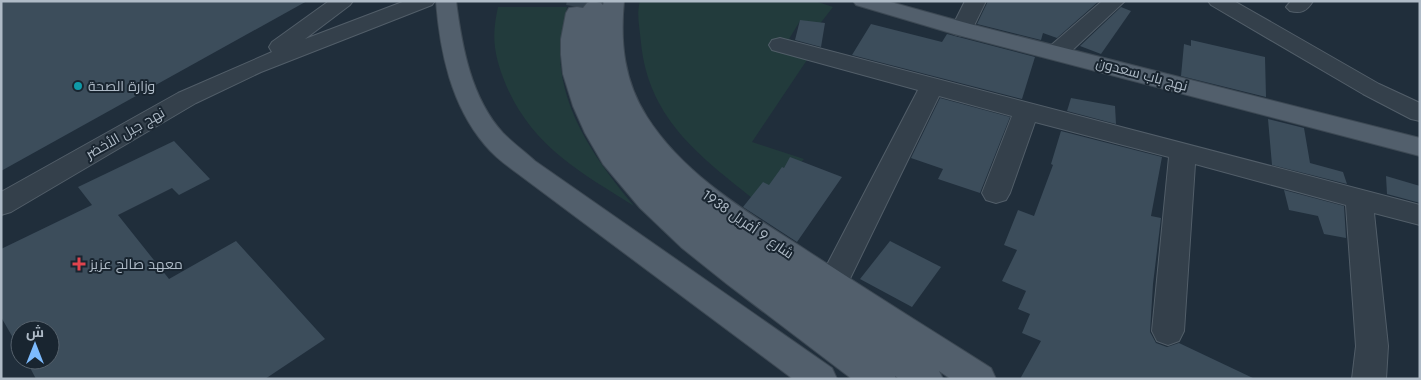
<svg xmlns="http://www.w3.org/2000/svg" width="1421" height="380" font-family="Jost,Cairo,sans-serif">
	<rect width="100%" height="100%" fill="#202e3b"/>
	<g fill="#223b3c">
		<path d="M640,1H815L833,7L819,25L800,21L789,39L815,48L752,142L804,159L761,205C704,159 649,122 641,43C640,29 636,15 640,1Z"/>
		<path d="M498,7H567C564,23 560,40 560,56C562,114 599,164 634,206C580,172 532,146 506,85C494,55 491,38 498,7Z"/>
	</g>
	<g fill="#3c4d5b">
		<path d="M1,1H307L1,171Z"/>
		<path d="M988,1H1099L1057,38L1043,33L1041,40L977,24Z"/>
		<path d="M1121,7L1131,11L1101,54L1080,46Z"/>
		<path d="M800,20L825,23L821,47L795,40Z"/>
		<path d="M871,24L942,42L947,34L1035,57L1022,99L852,55Z"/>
		<path d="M1191,40L1265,57L1266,97L1181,76L1184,44L1191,46Z"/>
		<path d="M940,98L1010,117L980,193L938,179L943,169L911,158Z"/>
		<path d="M1071,98L1115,106L1116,124L1067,111Z"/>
		<path d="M1268,119L1304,128L1310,163L1343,172L1347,184L1272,165Z"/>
		<path d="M1061,131L1162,157L1151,216L1161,218L1153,284L1150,332L1156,343L1167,347L1179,343L1255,379H1020L1041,341L1022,333L1030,314L1018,309L1026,291L1002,281L1017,250L1004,245L1018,210L1034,216L1053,165L1051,164Z"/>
		<path d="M174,141L210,179L179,195L172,188L118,215L169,279L236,241L325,339L265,379H36L26,360H50V330H20V350L1,317V249L92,205L78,187Z"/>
		<path d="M790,157L842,177L797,242L743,207L763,182L769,185L782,167L784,168Z"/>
		<path d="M1386,176L1420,186V203L1387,194Z"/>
		<path d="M1284,190L1344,206L1346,238L1324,234L1318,216L1289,210Z"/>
		<path d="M890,241L941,267L912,307L860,279Z"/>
	</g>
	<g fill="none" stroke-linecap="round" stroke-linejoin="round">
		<path stroke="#354350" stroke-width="24" stroke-dasharray="24 12" stroke-linecap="butt" d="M578,7L579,1"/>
		<defs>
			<g id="minor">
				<path d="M329,1H353L350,5L305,39L405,1H435L432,5L261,72L196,103L11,212L1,215V192L178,93L272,52L269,47L272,42Z"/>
				<path d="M965,1H986L970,34L962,36L954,34L951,29Z"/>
				<path d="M1102,1H1125L1065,57L1057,59L1049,57L1046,52L1049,47Z"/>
				<path d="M1208,1H1234L1379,84L1420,103V121L1411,119L1363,94L1211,5Z"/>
				<path d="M1291,1H1313C1307,11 1301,14 1290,11L1286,7Z"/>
				<path d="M780,38L1420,205V225L1374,213L1388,346L1386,379H1352L1356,346L1346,205L1195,164L1184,331L1179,341L1168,345L1157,341L1152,331L1169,157L1035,122L1010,193L1006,200L996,203L986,200L982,193L1012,116L939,96L843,293L832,296L821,293L817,284L918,90L772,50L769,45L772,40Z"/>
			</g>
			<g id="major">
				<path d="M436,1H456C462,47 471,98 503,133C513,143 525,152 535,161L832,368L837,379H793L517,173C506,165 494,156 485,145C451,105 440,52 436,1Z"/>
				<path d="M592,1L601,3L603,5L604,1H624C620,43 624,81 647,117C684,175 747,212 803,248C865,289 928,328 991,368L996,379H951L939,371L943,379H899L895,376L896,379H852L727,284L682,248L640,208L603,164L585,133L573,106L563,74L561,55V39L566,13L569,8L577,7L583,8L587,3Z"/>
				<path d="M853,1H887L970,24L1420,138V156L954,34L856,5Z"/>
			</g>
		</defs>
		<use href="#minor" stroke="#525e69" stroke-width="2"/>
		<use href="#major" stroke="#3d4954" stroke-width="2"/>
		<use href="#minor" fill="#34404b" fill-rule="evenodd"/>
		<use href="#major" fill="#525f6c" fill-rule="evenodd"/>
	</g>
	<circle fill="#0f9aa8" stroke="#192530" stroke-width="2" cx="78" cy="86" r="5"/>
	<path fill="#e0444e" stroke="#192530" stroke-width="2" d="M76.5 256.5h5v5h5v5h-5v5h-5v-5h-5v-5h5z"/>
	<g text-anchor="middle" stroke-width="4" stroke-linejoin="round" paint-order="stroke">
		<g font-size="14" fill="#afbbc7" stroke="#192530">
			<text transform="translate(1142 74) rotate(15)" y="5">نهج باب سعدون</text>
			<text transform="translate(125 133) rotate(-30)" y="5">نهج جبل الأخضر</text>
			<text transform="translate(748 224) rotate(35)" y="5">شارع 9 أفريل 1938</text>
		</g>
		<g font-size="14" fill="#afbbc7" stroke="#192530" text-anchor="start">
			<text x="88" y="91">وزارة الصحة</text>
			<text x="90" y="269">معهد صالح عزيز</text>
		</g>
	</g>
	<rect width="1421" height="380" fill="none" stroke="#afbbc7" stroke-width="5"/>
	<g transform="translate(35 345)"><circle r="24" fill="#192530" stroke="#55616c"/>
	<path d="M0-4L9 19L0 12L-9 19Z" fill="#7dbbfe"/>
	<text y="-8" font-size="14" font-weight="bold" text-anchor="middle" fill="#afbbc7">ش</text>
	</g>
</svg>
